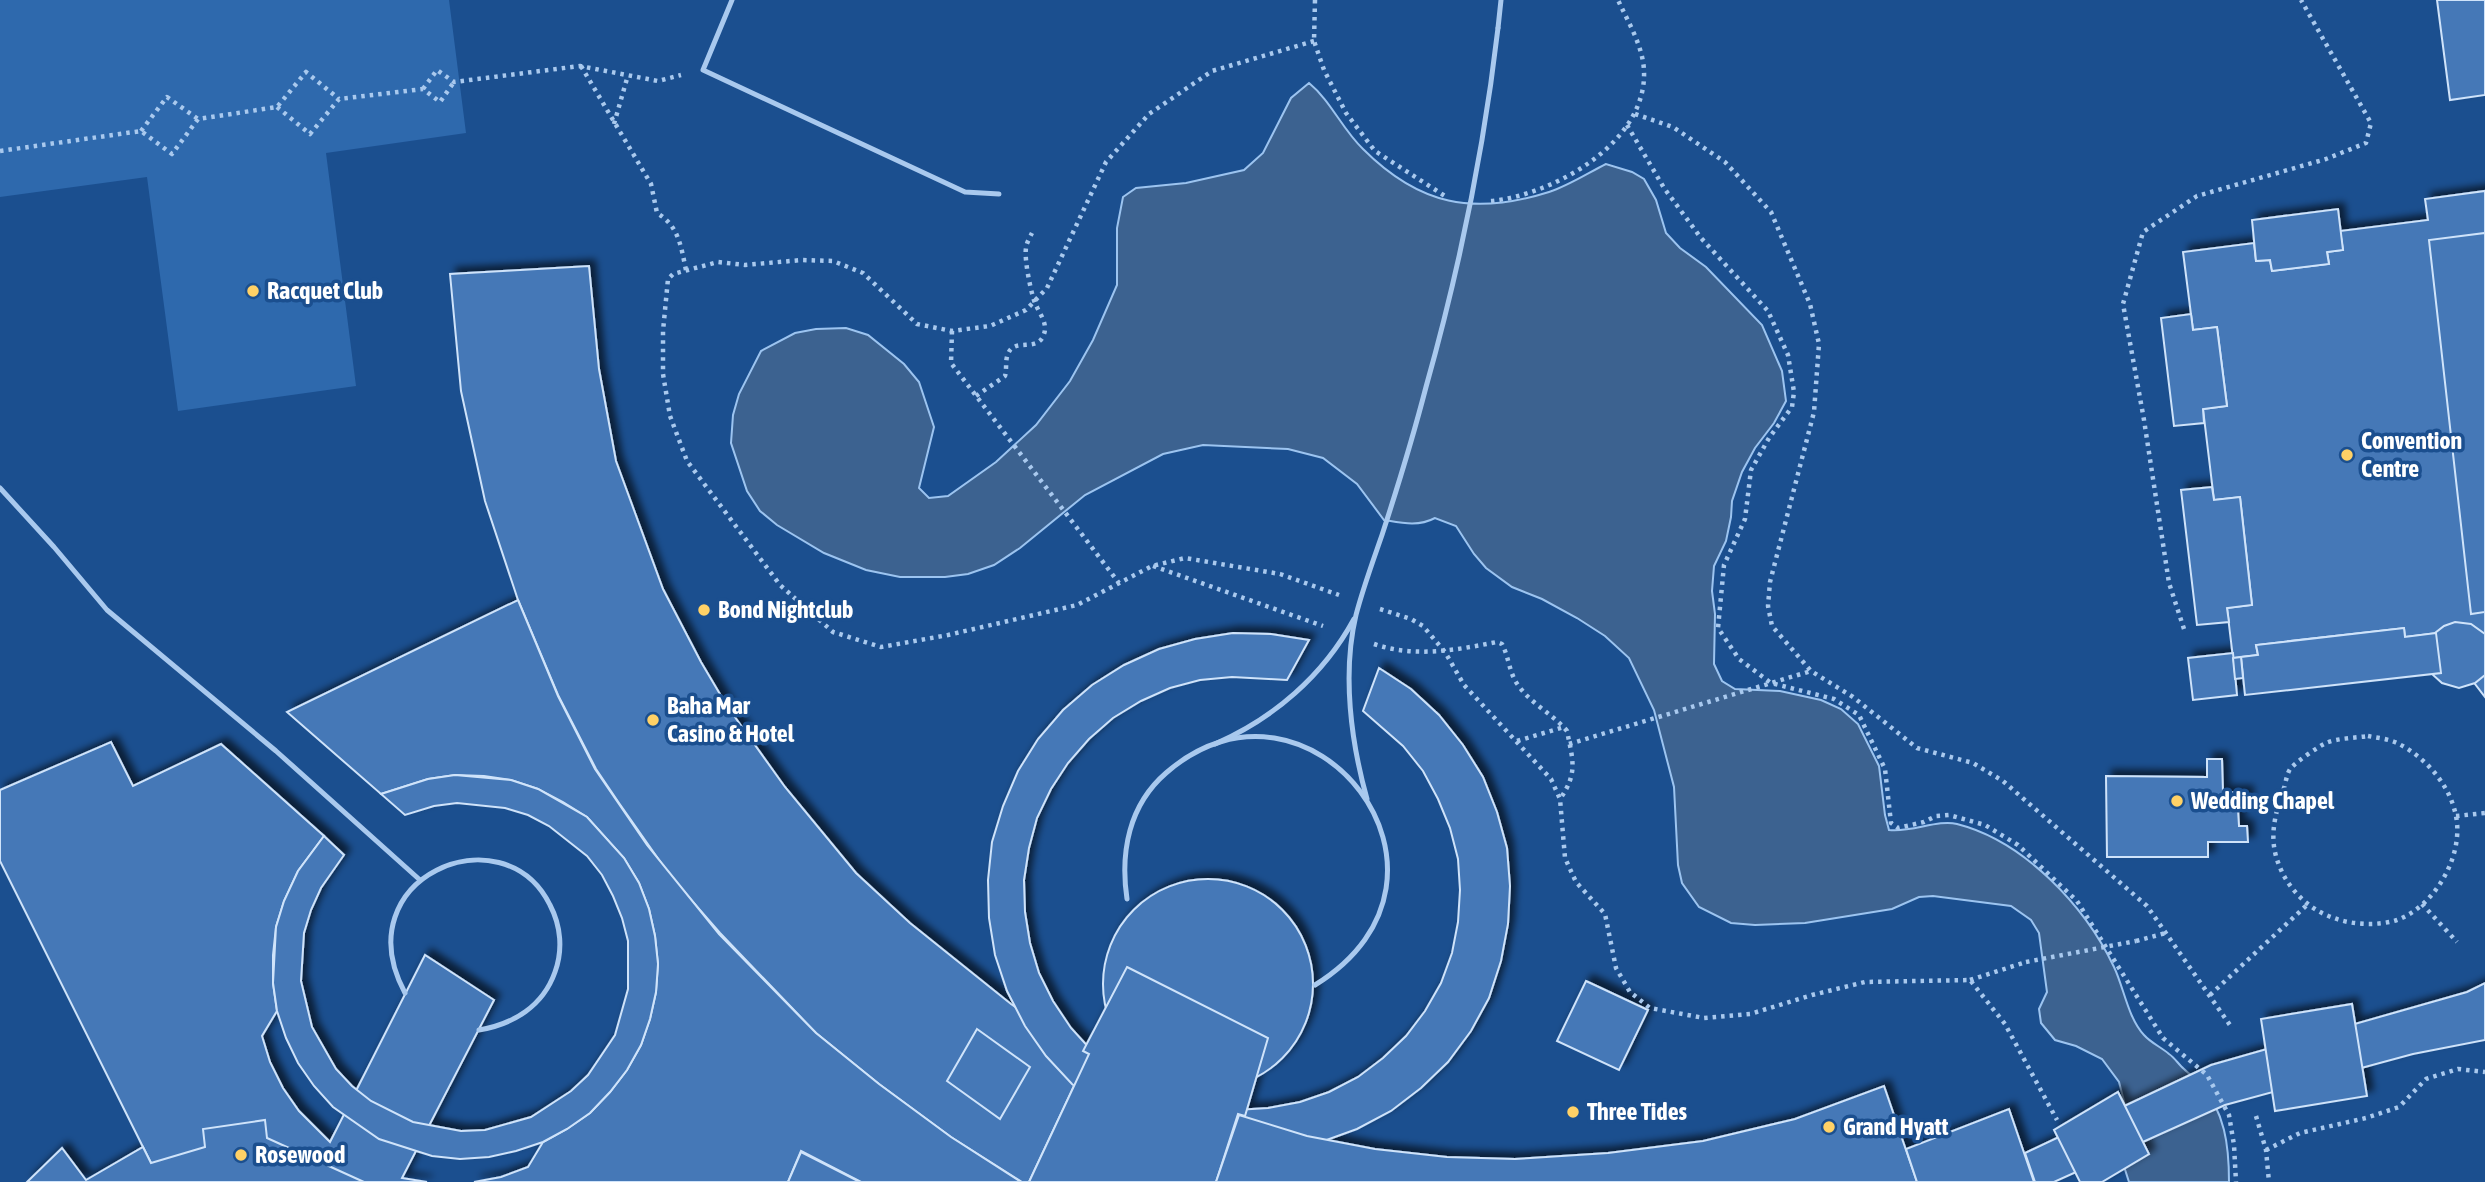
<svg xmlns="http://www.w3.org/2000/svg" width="2485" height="1182" font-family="'Asap Condensed',sans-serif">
	<defs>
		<filter id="shadow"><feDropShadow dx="6" dy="-6" stdDeviation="3.5" flood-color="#0009"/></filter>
	</defs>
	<rect width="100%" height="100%" fill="#1b4f8f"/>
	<path fill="#2e69ad" d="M0,0H449L466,133L326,153L356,386L178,411L147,177L0,197Z"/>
	<path fill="#3c6290" stroke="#9cc4f0" stroke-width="2" d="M1309,83C1331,101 1342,129 1363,149C1419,205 1473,216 1549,192C1568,186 1588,173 1606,164L1632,172L1644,179L1656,200L1666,233L1680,248L1706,267L1762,325L1782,371L1786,401L1774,423L1755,448L1742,472L1732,501L1731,517L1726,541L1714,566L1712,591L1715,614L1714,664L1722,681L1735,689L1780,691L1821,700L1841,709L1858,724L1879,766L1885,815L1889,830C1911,833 1938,819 1957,824C2024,841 2085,906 2114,967C2124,988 2128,1018 2144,1035C2151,1043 2161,1047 2169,1054C2175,1058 2179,1065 2184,1069C2189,1074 2195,1078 2200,1083C2225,1112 2229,1145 2229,1182H2129L2122,1160V1133L2125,1105L2119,1082L2102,1059L2076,1046L2055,1040L2041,1023L2039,1009L2047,992L2039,933L2031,920L2011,906L1933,896L1919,897L1892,909L1805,923L1755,925L1731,923L1699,907L1682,883L1678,865L1674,787L1654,710L1629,658L1605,636L1577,618L1542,599L1512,587L1486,568L1474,554L1456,526L1435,518C1418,527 1402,523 1384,520L1357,484L1323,458L1288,449L1203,445L1163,454L1085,495L1020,548L994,565L968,574L945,577H900L866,570L824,553L777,525L760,511L747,491L731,443L733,415L739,394L761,351L795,333L816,329L846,328L868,335L904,364L919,382L934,427L919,488L929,498L948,496L996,462L1036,425L1070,381L1093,340L1117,285V228L1123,197L1136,188L1186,183L1244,170L1263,153L1291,98Z"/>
	<g fill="#4478b7" stroke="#cfe3fa" stroke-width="2" filter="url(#shadow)">
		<path d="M2437,0H2485V95L2450,100Z"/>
		<path d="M2485,191V697L2436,633L2405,637L2404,628L2256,645L2258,655L2233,658L2227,608L2252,605L2240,497L2214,500L2203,409L2227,406L2217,327L2193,330L2183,252L2254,243L2256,261L2270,260L2272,271L2329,264L2327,252L2343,250L2340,231L2428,220L2425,199Z"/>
		<path d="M2338,209L2343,250L2327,252L2329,264L2272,271L2270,260L2256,261L2252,220Z"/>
		<path d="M2485,233V612L2471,614L2429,240Z"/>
		<path d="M589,266L599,369L616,461L663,589L701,662L727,706L785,787L856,873L910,923L1011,1004L1054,1034L1089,1054L1029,1182H1022L951,1137L879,1084L816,1033L720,933L671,877L619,803L596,769L558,695L518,600L485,501L461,391L450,274Z"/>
		<path d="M2191,314L2193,330L2217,327L2227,406L2203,409L2204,423L2174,426L2161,318Z"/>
		<path d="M2212,487L2214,500L2240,497L2252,605L2227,608L2229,622L2197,625L2181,490Z"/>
		<path d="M518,600L558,696L595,769L647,845L719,934L816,1033L879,1084L951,1137L1021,1182H861L801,1151L788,1182H474L501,1177L528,1167L543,1142L567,1129L590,1113L610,1092L627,1070L641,1045L650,1019L656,992L658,964L655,936L649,909L639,883L624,858L587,817L563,802L538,789L511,780L484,776L455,775L428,779L381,794L287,712Z"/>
		<path d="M2455,622L2471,624L2485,634V675L2475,683L2459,688L2442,683L2433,675L2428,665L2426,654L2429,643L2435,633L2444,626Z"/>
		<path d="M2404,628L2405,637L2436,633L2441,673L2245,695L2241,657L2258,655L2256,645Z"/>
		<path d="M1233,633L1271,634L1309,640L1287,680L1232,677L1200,680L1170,688L1141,701L1113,718L1089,739L1068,763L1051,789L1037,818L1029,848L1024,880L1025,912L1030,943L1039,973L1053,1001L1071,1028L1092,1051L1117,1071L1144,1087L1174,1100L1205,1107L1236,1110L1268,1108L1300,1102L1329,1092L1358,1077L1383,1058L1406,1036L1425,1011L1441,983L1452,953L1458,922L1460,890L1458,859L1450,828L1438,799L1423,771L1403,746L1363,711L1379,668L1411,689L1439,715L1463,745L1483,777L1497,812L1507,848L1510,886L1508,924L1501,961L1489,998L1471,1031L1448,1062L1421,1088L1391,1111L1357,1129L1321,1142L1284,1150L1246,1153L1208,1149L1171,1140L1135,1127L1102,1108L1072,1084L1046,1056L1025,1026L1007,991L995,955L989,918L988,880L992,842L1003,806L1018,771L1038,739L1063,710L1092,685L1124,665L1159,649L1195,639Z"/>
		<path d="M2233,653L2237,695L2193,700L2188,658Z"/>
		<path d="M2241,657L2243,678L2235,679L2233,658Z"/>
		<path d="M111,742L133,786L221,744L324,836L298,871L284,901L276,927L273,955V983L277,1011L262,1036L270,1062L283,1088L299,1111L330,1142L425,955L494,1000L402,1178L427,1182H335L268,1152L158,1177L0,861V790Z"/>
		<path d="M2207,759H2222L2223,792H2247V810L2238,809L2239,826H2247L2248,842H2208V857H2107L2106,776L2207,777Z"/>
		<path d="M455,775L511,780L538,789L587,817L624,858L639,883L649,909L655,936L658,964L656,992L650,1019L641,1045L627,1070L610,1092L590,1113L567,1129L543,1142L516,1151L489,1157L460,1159L432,1156L379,1139L333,1107L314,1086L298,1063L286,1038L277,1011L273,983L276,927L284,901L298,871L324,836L344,855L321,888L311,910L304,933L301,981L312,1027L336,1069L352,1086L371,1101L413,1122L461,1131L485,1130L531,1117L571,1091L588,1075L615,1035L628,989V941L622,918L613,896L602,875L587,856L549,826L528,815L505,808L457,803L434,806L405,815L381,794L428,779Z"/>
		<circle cx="1208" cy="984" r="105"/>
		<path d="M1127,967L1268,1038L1245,1116L1238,1114L1216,1182H1029L1089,1054L1083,1051Z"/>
		<path d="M1586,981L1648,1010L1619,1070L1557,1041Z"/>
		<path d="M2485,983V1040L2413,1054L2225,1105L2054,1182H2035L2025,1153L2211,1065L2467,992Z"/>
		<path d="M2352,1004L2367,1096L2275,1111L2261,1019Z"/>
		<path d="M977,1029L1030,1067L1000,1119L947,1081Z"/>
		<path d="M1884,1086L1917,1182H1216L1239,1115L1307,1136L1375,1149L1447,1157L1515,1159L1608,1153L1703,1141L1795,1119Z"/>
		<path d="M2118,1092L2149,1154L2102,1182H2080L2054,1130Z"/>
		<path d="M2009,1109L2034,1182H1917L1906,1149Z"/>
		<path d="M265,1120L267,1138L364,1182H27L62,1148L86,1180L143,1147L151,1163L205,1147L203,1129Z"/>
		<path d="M801,1152L860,1182H788Z"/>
	</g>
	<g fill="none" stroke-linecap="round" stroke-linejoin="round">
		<g stroke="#a9c9ee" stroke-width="4.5" stroke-dasharray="3.5 5" stroke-linecap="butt">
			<path d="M1315,0L1314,41L1324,70L1346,113L1375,151L1448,198"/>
			<path d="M1314,41L1212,71L1149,114L1106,162L1047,288L1026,310L990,326L952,331L917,324L863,273L833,261L802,260L745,265L718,262L673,274L668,279L663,331V374L670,416L687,461L780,585L833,632L881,647L948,635L1077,605L1152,566L1185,558L1280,574L1339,595"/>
			<path d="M581,66L651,184L657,213C679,226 681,247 686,270"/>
			<path d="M423,89L437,70L454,82L580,66L658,81L681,75"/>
			<path d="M277,107L310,134L339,99L423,89L440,102L454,82"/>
			<path d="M1635,114L1673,127L1725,162L1771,212L1810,304L1819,344L1814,412L1770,582L1768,606L1772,626L1811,671L1853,697L1917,748L1973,763L2003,781L2147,906L2232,1028"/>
			<path d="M614,124L628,75"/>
			<path d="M1627,125L1664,188L1701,238L1768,311L1788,355L1794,392L1792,407L1769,438L1751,470L1745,519L1724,565L1718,628L1739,659L1771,683L1834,699L1859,715L1885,769L1891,823L1898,828L1924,822L1936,816L1949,815L1985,825L2018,845L2077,901L2163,1038L2207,1075L2229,1115L2234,1145L2236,1182"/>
			<path d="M141,131L167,97L198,119"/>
			<path d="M0,151L141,131L172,154L198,119L277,107L306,72L339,99"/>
			<path d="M1491,201C1553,195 1647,143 1644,71C1643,46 1628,22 1618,0"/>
			<path d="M952,331L951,363L1119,583"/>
			<path d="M976,396L1005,376C1007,369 1005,360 1008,354C1014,337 1038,353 1044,334C1048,323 1039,313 1035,303C1031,293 1024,259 1026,248C1026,244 1030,237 1032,233"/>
			<path d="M1153,566L1323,626"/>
			<path d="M1380,609L1411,619L1423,626L1445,652L1464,685L1551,779L1560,799L1565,858L1576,882L1605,914L1616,968L1630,992L1650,1008L1704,1018L1750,1014L1812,995L1865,982L1970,980L2005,1024L2057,1120"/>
			<path d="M2184,629L2169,583L2144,420L2123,304L2143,232L2197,196L2326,159L2366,143L2371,123L2301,0"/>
			<path d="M1374,644C1415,658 1456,650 1497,642L1502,644C1509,657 1509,673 1518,685C1531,704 1553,714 1567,731C1573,761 1578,773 1560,799"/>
			<path d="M2368,736C2378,738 2390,739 2399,744C2426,758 2450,785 2456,816C2464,856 2435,906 2397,920C2378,926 2352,925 2334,918C2309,910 2288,889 2279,865C2268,838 2275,814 2284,788C2286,782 2287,772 2291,768C2296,762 2319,746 2326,743C2338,738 2355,738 2368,736Z"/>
			<path d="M1517,741L1564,727"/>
			<path d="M1569,744L1811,671"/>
			<path d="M2456,816L2485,813"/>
			<path d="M2422,904L2457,942"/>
			<path d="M2136,941L2166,933"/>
			<path d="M1970,980L2026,962"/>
			<path d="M2210,995L2308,904"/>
			<path d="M2256,1116L2266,1150L2269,1182"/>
			<path d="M2266,1150L2300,1133L2366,1118L2399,1107L2426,1079L2458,1069L2485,1072"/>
		</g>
		<g stroke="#a9c9ee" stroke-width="5">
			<path d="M732,0L703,70L965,192L999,194"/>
			<path d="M1498,28L1501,0"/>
			<path d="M0,488L54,547L107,610L276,751L420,880"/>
			<path d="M1127,899C1120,852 1129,805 1166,773C1309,648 1491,876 1315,985"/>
			<path d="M405,993C343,878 503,810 550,905C561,926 563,950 555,972C543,1006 514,1024 479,1030"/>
		</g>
		<path stroke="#a9c9ee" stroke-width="4.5" stroke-dasharray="3.5 5" stroke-linecap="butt" d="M2026,962L2136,941"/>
		<g stroke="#a9c9ee" stroke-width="5">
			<path d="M1215,744C1274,718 1323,676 1354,619"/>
			<path d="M1367,799C1351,742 1342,674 1356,615C1363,588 1373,561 1382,535C1398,486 1413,437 1426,387C1459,270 1484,149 1498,28"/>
		</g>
	</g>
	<g fill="#ffd166" stroke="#1b4f8f" stroke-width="2.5">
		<circle cx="253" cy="291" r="7"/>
		<circle cx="2347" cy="455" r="7"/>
		<circle cx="704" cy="610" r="7"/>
		<circle cx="653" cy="720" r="7"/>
		<circle cx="2177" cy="801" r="7"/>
		<circle cx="1573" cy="1112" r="7"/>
		<circle cx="1829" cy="1127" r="7"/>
		<circle cx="241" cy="1155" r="7"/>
	</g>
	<g text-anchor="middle" stroke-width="7" stroke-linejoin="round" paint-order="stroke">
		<g font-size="24" font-weight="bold" fill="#fff" stroke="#1b4f8f" text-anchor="start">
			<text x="267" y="299">Racquet Club</text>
			<text x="2361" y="449">Convention<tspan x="2361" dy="28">Centre</tspan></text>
			<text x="718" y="618">Bond Nightclub</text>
			<text x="667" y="714">Baha Mar<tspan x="667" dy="28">Casino &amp; Hotel</tspan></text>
			<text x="2191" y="809">Wedding Chapel</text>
			<text x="1587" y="1120">Three Tides</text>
			<text x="1843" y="1135">Grand Hyatt</text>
			<text x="255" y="1163">Rosewood</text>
		</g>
	</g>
</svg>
